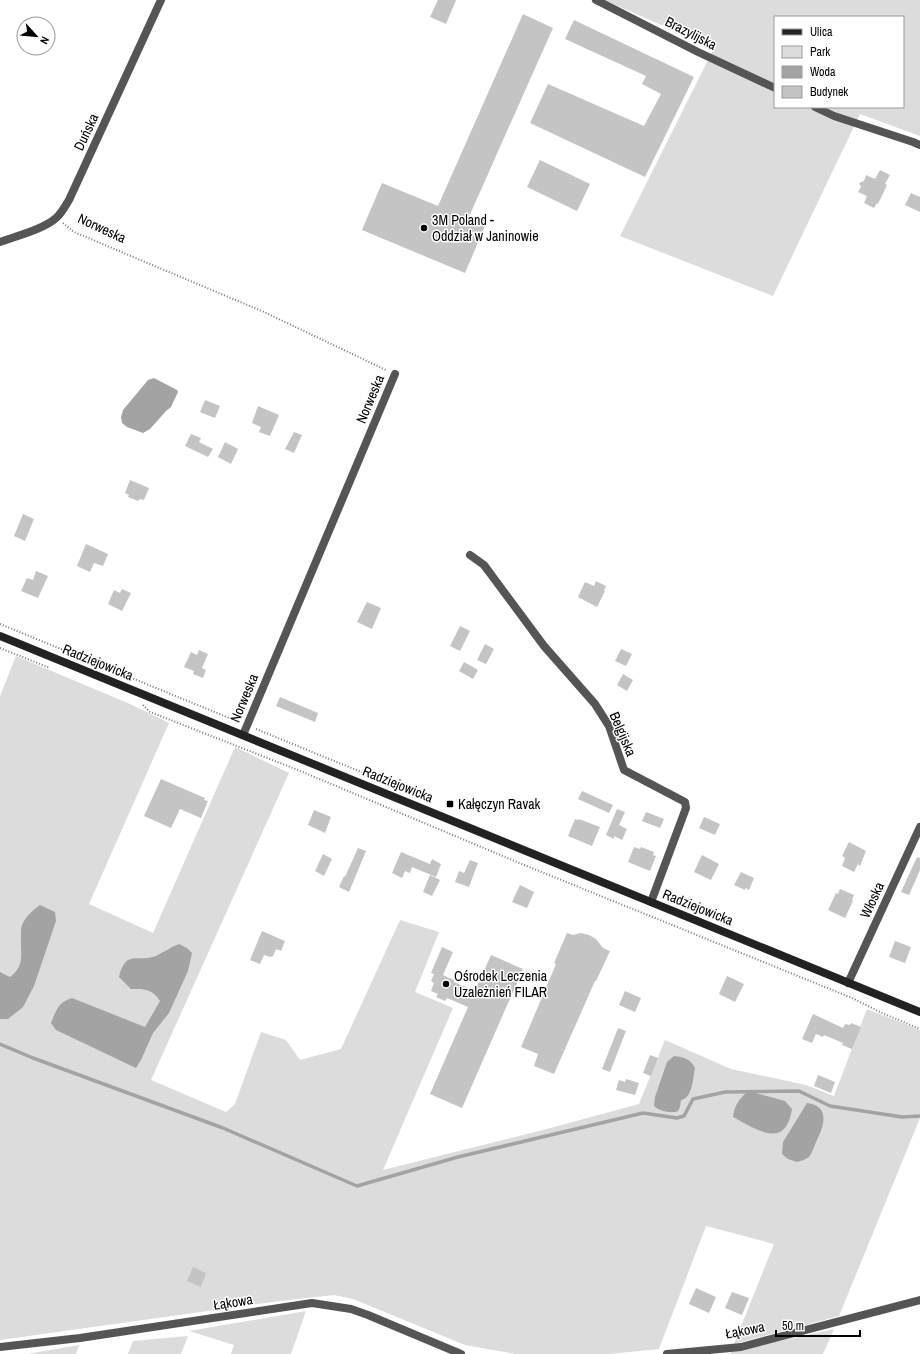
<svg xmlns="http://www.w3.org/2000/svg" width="920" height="1354" font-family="'Archivo Narrow',sans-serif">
	<rect width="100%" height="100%" fill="#fff"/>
	<g fill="#dcdcdc" fill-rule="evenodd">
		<path d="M604,0H920V136L860,114L773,296L620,236L714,48ZM775,17H903V107H775Z"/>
		<path d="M16,656L130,704L169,723L89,904L153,933L235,747L289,773L151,1080L226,1112L235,1104L261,1032L286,1040L300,1060L341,1049L400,920L439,932L415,992L453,1008L383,1170L543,1130L639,1104L665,1040L731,1069L806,1085L834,1096L867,1009L920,1030V1118L839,1316L734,1344L774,1244L706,1226L659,1349L609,1354H515L465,1345L353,1299L334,1295L280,1301L0,1340V696Z"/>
		<path d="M306,1311L291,1354H231L234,1345L189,1331Z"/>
		<path d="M834,1329L823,1354H730L731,1352Z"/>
		<path d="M188,1336L181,1354H128L133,1341Z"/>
		<path d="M79,1345L76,1354H27Z"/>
	</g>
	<g fill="#a3a3a3">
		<path d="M154,378L177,390L178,392L171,407L166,411L150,429L143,433L127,427L122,423L121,417L123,410L148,380Z"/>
		<path d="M40,905L55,912L56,921L34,986L23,1007L8,1019H0V972L10,977C26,965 20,952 21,934C21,931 21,928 22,925C26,916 33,910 40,905Z"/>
		<path d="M179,944L187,948L192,953L188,971L169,1013L153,1033L141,1060L136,1068L56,1030L51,1023C56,1011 58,1002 72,998L145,1027L160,1001C153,989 144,989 131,989L119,977C126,949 137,963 156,956C164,952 171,947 179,944Z"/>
		<path d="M674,1056C683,1057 691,1059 695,1068C693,1077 693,1098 681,1100L680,1107L678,1111C672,1114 659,1111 654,1106L655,1097L667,1062Z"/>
		<path d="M748,1091L785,1101L792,1109C791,1115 789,1124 784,1129C772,1142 745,1123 733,1117C734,1106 739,1099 748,1091Z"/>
		<path d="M807,1103C831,1106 824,1127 816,1142C814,1147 812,1153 809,1157C806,1159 801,1161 797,1162L788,1159L782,1154L783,1142Z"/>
	</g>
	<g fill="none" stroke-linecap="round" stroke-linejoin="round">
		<path stroke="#a3a3a3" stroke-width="3.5" d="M0,1044L33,1058L223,1128L357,1186L458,1157L643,1113L677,1118L684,1116L693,1099L725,1092L799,1091L830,1106L902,1117L920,1116"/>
	</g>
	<g fill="#c4c4c4">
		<path d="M438,0H456L446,24L430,17Z"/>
		<path d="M523,14L553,28L468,219L485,226L465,273L362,230L382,183L438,206Z"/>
		<path d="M574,20L694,77L645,177L530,123L548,84L644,126L661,94L642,84L646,76L565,39Z"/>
		<path d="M540,160L590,184L577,211L527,187Z"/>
		<path d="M880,170L890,175L885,184L887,185L878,204L877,203L874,208L864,203L867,196L858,192L861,187L859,183L864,181L866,175L875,179Z"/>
		<path d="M911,193L920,197V212L905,205Z"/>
		<path d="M205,400L220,406L215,418L200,412Z"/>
		<path d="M258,406L279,415L270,436L259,432L261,427L252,423Z"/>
		<path d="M294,432L302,435L294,453L285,449Z"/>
		<path d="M191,434L201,438L199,442L213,449L208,457L185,446Z"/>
		<path d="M225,442L238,449L231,464L218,457Z"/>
		<path d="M130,480L149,488L144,500L140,499L138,501L128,497L129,495L125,493Z"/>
		<path d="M23,514L34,519L25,541L14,536Z"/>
		<path d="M86,544L108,554L103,566L94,563L90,572L77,566Z"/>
		<path d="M36,571L48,576L38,598L21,591L27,578L33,580Z"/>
		<path d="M596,581L606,586L604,591H605L597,607L578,597L585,582L594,586Z"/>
		<path d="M122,589L131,593L122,611L108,604L114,590L120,593Z"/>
		<path d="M367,602L381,608L372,629L357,622Z"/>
		<path d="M460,626L470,631L460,651L450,646Z"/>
		<path d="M485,644L494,649L486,664L477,660Z"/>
		<path d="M621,649L632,654L626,666L615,661Z"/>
		<path d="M199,650L208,654L202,668L206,670L203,678L193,674L194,671L184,667L191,652L197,655Z"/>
		<path d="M464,662L478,670L473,679L459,671Z"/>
		<path d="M623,674L633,680L627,691L617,685Z"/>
		<path d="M280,697L318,713L315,722L276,706Z"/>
		<path d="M161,779L205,798L204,800L208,801L201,818L180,809L171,828L144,816Z"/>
		<path d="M582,791L613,805L609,813L578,799Z"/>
		<path d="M617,809L625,812L619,825L627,829L622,840L614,836V839L606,835Z"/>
		<path d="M314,810L331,817L325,833L308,825Z"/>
		<path d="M646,812L664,819L660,828L642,821Z"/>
		<path d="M704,817L720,824L715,835L699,828Z"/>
		<path d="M575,819L578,820L579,819L600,827L592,846L568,836Z"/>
		<path d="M849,842L866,851L860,866L858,864L854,872L842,866L845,858L842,856Z"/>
		<path d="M634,847L640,849L641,847L654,852L653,855L656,856L650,871L628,862Z"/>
		<path d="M358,848L366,851L349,892L339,887L344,876L345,877Z"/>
		<path d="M401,852L430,864L432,859L441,864L436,877L412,867L410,873L405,871L402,878L392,873Z"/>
		<path d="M323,854L332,859L324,876L315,871Z"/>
		<path d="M702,855L719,864L711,880L694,872Z"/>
		<path d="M917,857L920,858V870L909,895L901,892Z"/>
		<path d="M470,860L478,863L469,887L455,882L459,871L464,873Z"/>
		<path d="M741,872L754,878L749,890L745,888V890L734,885Z"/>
		<path d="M430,875L440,880L432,896L423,892Z"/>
		<path d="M520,885L534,892L527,908L512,902Z"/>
		<path d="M840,889L854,895L852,900L853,901L845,918L828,910L836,893L838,894Z"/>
		<path d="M262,931L285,941L281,951L276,949L273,956L270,957L264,955L260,964L250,960Z"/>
		<path d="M567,933L573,935L581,933L589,935L596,939L603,948L610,951L596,981H595L554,1074L534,1066L538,1054L521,1047L556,964L554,963Z"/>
		<path d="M895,941L911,947L905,963L889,957Z"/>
		<path d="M442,947L453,952L443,975L454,980V982L475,991L491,955L523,969L462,1108L430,1094L468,1007L447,998L445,1001L436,997L438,994L431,991L434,983L431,981L434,974L431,973Z"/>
		<path d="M727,976L744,984L735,1002L719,994Z"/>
		<path d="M625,991L641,998L635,1012L619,1005Z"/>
		<path d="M813,1014L843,1028L845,1024L850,1025L851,1023L861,1027L852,1049L842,1045L843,1043L824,1035L823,1037L816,1034L812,1043L802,1039Z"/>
		<path d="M618,1028L626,1031L610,1072L602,1069Z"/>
		<path d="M650,1055L658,1058L651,1076L643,1073Z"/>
		<path d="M818,1075L835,1082L831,1093L814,1086Z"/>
		<path d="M626,1079L639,1083L635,1095L616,1090L619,1080L625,1082Z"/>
		<path d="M193,1267L206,1273L201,1287L187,1281Z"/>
		<path d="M696,1288L716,1297L709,1313L689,1304Z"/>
		<path d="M732,1292L749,1298L742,1315L725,1308Z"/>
	</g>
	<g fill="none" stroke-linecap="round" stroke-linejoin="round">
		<g stroke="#777" stroke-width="2" stroke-dasharray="1 2" stroke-linecap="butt">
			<path d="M63,223L74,232L264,312L386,370"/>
			<path d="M0,624L239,722"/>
			<path d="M0,648L50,668"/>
			<path d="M143,705L150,712L298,770L517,862L852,998L882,1013L920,1029"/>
			<path d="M256,729L398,787"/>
		</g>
		<g stroke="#555" stroke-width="8">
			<path d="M596,0L698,52L775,88"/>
			<path d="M815,107L834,116L913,142L920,145"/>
			<path d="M0,242C16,236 44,229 56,218C62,213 65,206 69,200L161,0"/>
			<path d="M470,555L484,565L544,646L595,704L609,726L624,770L685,802L686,808L651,902"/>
			<path d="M243,735L395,374"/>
			<path d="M848,983L920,827"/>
			<path d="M0,1347L80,1338L312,1303L351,1309L368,1315L461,1354"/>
			<path d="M667,1354L741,1347L920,1300"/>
		</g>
		<path stroke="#222" stroke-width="8" d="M0,636L920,1012"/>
	</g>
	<g fill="#000" stroke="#fff" stroke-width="1.5">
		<circle cx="424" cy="228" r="4"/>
		<rect x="446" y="800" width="8" height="8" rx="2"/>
		<circle cx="446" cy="984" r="4"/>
	</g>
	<g text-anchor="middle" stroke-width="3" stroke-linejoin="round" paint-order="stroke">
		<g font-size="14" fill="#000" stroke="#fff">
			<text transform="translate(691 33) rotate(27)" y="5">Brazylijska</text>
			<text transform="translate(86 132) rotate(-65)" y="5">Duńska</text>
			<text transform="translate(102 228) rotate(25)" y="5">Norweska</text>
			<text transform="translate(370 399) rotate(-67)" y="5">Norweska</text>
			<text transform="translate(98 662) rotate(22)" y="5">Radziejowicka</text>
			<text transform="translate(244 698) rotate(-67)" y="5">Norweska</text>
			<text transform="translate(623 734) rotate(67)" y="5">Belgijska</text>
			<text transform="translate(398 784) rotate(22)" y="5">Radziejowicka</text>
			<text transform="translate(872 900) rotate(-65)" y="5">Włoska</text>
			<text transform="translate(698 907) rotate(22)" y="5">Radziejowicka</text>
			<text transform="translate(233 1302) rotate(-9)" y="5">Łąkowa</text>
			<text transform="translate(745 1330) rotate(-11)" y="5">Łąkowa</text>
		</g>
		<g font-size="14" fill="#000" stroke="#fff" text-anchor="start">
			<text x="432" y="225">3M Poland -<tspan x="432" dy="16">Oddział w Janinowie</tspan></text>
			<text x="458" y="809">Kałęczyn Ravak</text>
			<text x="454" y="981">Ośrodek Leczenia<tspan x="454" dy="16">Uzależnień FILAR</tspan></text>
		</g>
	</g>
	<rect x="774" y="16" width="130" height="92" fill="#ffffff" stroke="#999999"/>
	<rect x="782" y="29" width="20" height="6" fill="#222222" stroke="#999999"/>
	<text x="810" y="36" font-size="12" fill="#000000">Ulica</text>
	<rect x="782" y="46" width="20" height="12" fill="#dcdcdc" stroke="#999999"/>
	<text x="810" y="56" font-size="12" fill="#000000">Park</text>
	<rect x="782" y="66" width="20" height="12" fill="#a3a3a3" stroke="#999999"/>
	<text x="810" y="76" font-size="12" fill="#000000">Woda</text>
	<rect x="782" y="86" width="20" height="12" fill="#c4c4c4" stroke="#999999"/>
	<text x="810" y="96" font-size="12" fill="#000000">Budynek</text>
	<g transform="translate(36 36) rotate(117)"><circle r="19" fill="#ffffff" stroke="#999999"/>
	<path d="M0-3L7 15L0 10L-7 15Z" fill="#000000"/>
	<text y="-6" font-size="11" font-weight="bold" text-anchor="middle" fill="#000000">N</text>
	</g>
	<path d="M776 1330v6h84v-6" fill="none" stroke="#000000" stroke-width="2"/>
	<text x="782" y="1330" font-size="12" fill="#000000" stroke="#ffffff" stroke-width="3" paint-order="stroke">50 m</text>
</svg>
